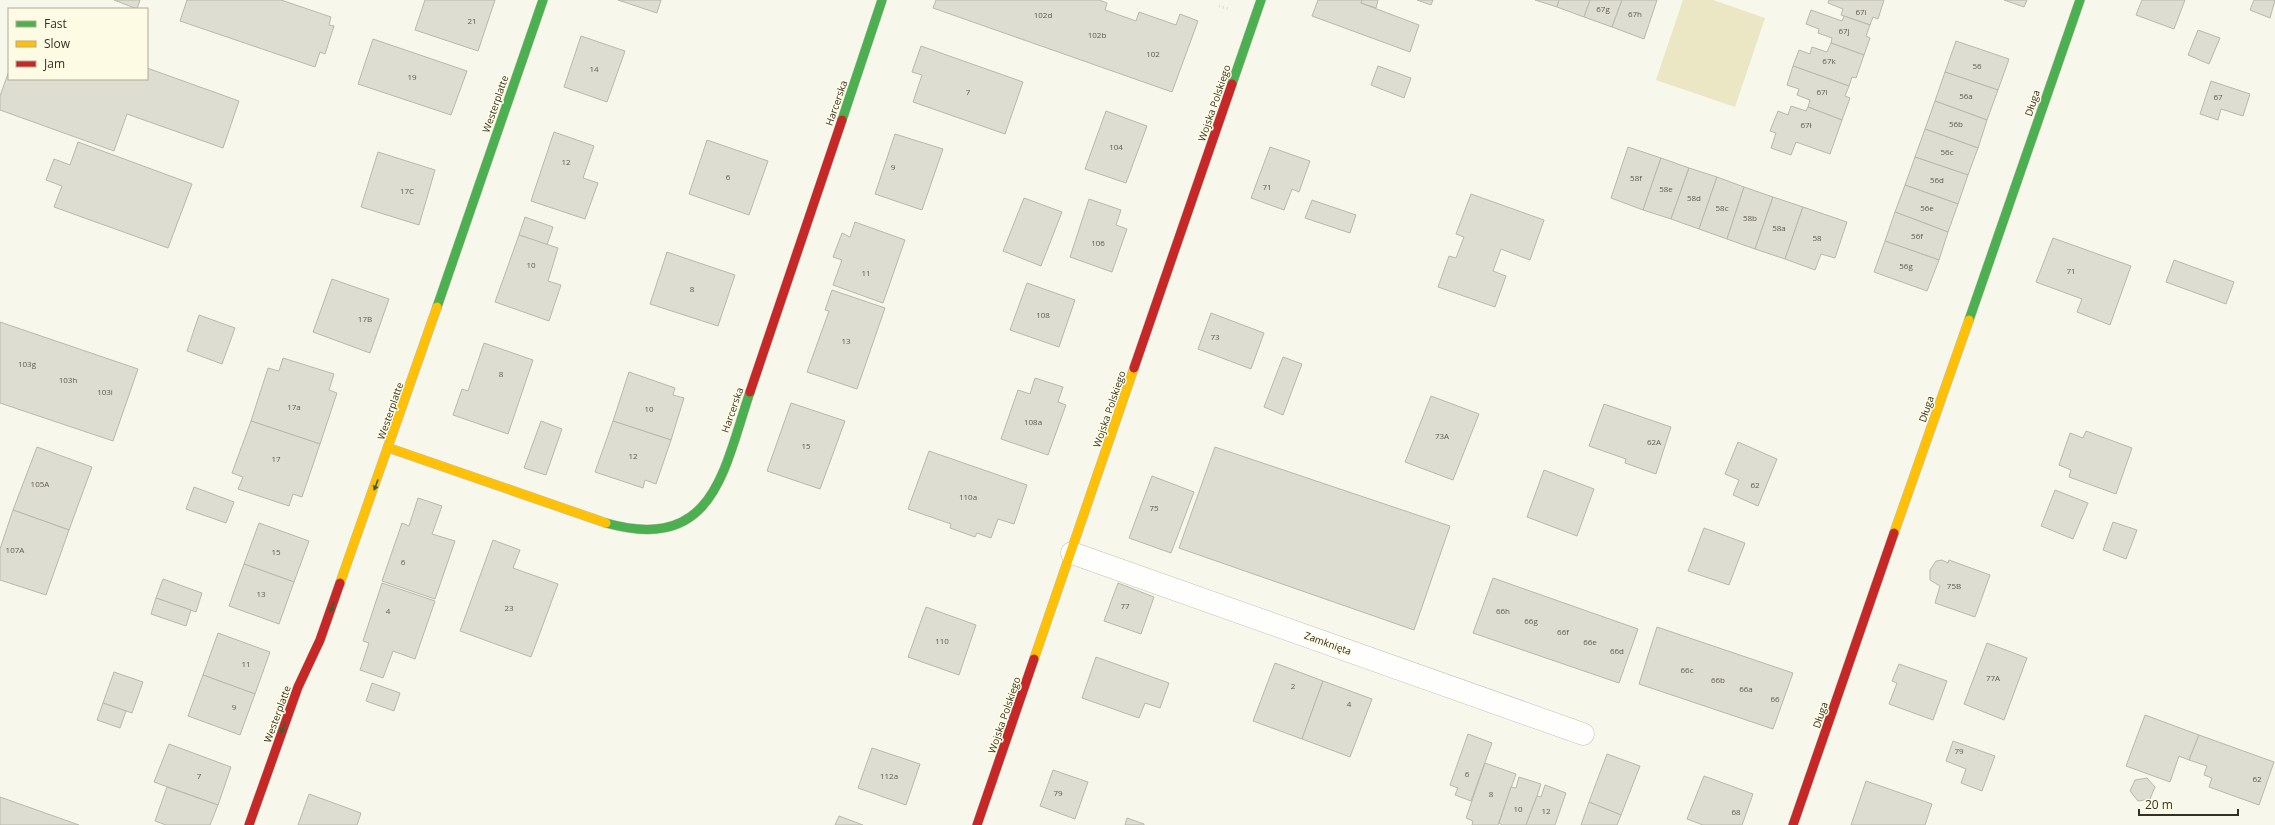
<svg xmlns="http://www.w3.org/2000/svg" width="2275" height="825" font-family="'Open Sans',sans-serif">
	<rect width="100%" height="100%" fill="#f8f7eb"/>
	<path fill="#ebe6c3" d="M1683,0H1713L1765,18L1735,107L1656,80Z"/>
	<g fill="#deddd1" stroke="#b9b8ac">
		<path d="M114,0H140L137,9Z"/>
		<path d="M187,0H281L331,17L329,25L334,26L325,54L320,52L315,67L180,21Z"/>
		<path d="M425,0H495L478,51L415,30Z"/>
		<path d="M618,0H661L657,13Z"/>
		<path d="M936,0H1099L1107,3L1105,10L1136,21L1139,12L1176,25L1180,14L1198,21L1172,92L933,8Z"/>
		<path d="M1318,0H1362L1361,3L1419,25L1410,52L1312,16Z"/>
		<path d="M1362,0H1378L1376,8L1361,3Z"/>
		<path d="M1417,0H1433L1431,5Z"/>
		<path d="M1535,0H1559L1557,7Z"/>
		<path d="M1559,0H1590L1584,17L1557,7Z"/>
		<path d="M1590,0H1622L1612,27L1584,17Z"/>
		<path d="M1622,0H1657L1644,39L1612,27Z"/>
		<path d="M1829,0H1884L1878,19L1873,17L1870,25L1841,15L1843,9L1828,3Z"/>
		<path d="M2004,0H2027L2024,7Z"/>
		<path d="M2142,0H2185L2174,29L2136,15Z"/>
		<path d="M2254,0H2275L2270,18L2250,10Z"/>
		<path d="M1811,10L1842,21L1844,16L1870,25L1866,36L1870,38L1864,55L1831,43L1832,38L1818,33L1819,29L1806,24Z"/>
		<path d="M2198,30L2220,38L2209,64L2188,55Z"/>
		<path d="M581,36L625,51L607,102L564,87Z"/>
		<path d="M373,39L467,71L451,115L358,84Z"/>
		<path d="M1956,41L2009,59L1998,90L1945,72Z"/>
		<path d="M1831,43L1864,55L1856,78L1852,77L1849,86L1793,66L1799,50L1810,54L1812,47L1827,52Z"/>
		<path d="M921,46L1023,82L1005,134L913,102L922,75L912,72Z"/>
		<path d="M1378,66L1411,78L1404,98L1371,85Z"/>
		<path d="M1793,66L1849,86L1845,96L1850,98L1842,120L1808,107L1810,100L1797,95L1799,89L1787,85Z"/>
		<path d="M147,68L239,101L223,148L127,114L114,151L0,110V96L9,71V79H147Z"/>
		<path d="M1945,72L1998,90L1987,120L1935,101Z"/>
		<path d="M2211,81L2250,94L2243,116L2221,109L2218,120L2200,114Z"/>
		<path d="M1935,101L1987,120L1978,148L1925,129Z"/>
		<path d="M1791,106L1806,111L1808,107L1842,120L1830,154L1796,142L1791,155L1771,148L1776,133L1770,131L1778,111L1788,115Z"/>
		<path d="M1106,111L1147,126L1126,183L1085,169Z"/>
		<path d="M1925,129L1978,148L1968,175L1915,157Z"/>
		<path d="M554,132L594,146L583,178L598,183L585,219L531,201Z"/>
		<path d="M895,134L943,149L922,210L875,194Z"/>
		<path d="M707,140L768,161L749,215L689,194Z"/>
		<path d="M78,142L192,184L168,248L54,207L62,186L46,180L54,159L70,165Z"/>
		<path d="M1270,147L1310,161L1299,192L1292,189L1284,210L1251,198Z"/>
		<path d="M1628,147L1661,158L1643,210L1611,198Z"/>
		<path d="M378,152L435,170L419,225L361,207Z"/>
		<path d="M1915,157L1968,175L1958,204L1905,185Z"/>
		<path d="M1661,158L1689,168L1671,219L1643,210Z"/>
		<path d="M1689,168L1717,177L1699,229L1671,219Z"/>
		<path d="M1717,177L1744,187L1727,239L1699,229Z"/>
		<path d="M1905,185L1958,204L1948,232L1895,212Z"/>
		<path d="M1744,187L1773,197L1755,249L1727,239Z"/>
		<path d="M1471,194L1544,220L1530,260L1501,249L1493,271L1506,276L1495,307L1438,287L1449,256L1456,258L1464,237L1456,234Z"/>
		<path d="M1773,197L1803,207L1785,259L1755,249Z"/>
		<path d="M1024,198L1062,212L1041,266L1003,251Z"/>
		<path d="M1089,199L1121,210L1116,225L1127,229L1112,272L1070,257Z"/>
		<path d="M1312,200L1356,215L1350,233L1305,218Z"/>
		<path d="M1803,207L1847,222L1835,258L1821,254L1815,270L1785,259Z"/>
		<path d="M1895,212L1948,232L1939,260L1885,241Z"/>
		<path d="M525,217L553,227L547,245L519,235Z"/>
		<path d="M855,222L905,240L883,303L833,285L842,260L833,257L842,233L850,237Z"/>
		<path d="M519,235L558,248L548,281L561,285L549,321L495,302Z"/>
		<path d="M2053,238L2131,266L2110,325L2077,312L2082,299L2036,282Z"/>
		<path d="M1885,241L1939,260L1927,291L1874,272Z"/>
		<path d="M667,252L735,275L718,326L650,304Z"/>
		<path d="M2174,260L2234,282L2226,304L2166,282Z"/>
		<path d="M332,279L389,299L370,353L313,332Z"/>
		<path d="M1027,283L1075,300L1059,347L1010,330Z"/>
		<path d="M832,290L885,308L857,389L807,372L829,311L825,310Z"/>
		<path d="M1211,313L1264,333L1251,369L1198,349Z"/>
		<path d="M199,315L235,328L222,364L187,351Z"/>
		<path d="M0,322L138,369L113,441L0,403Z"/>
		<path d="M484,343L533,360L508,434L453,415L462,389L468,391Z"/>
		<path d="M1283,357L1302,364L1283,415L1264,407Z"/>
		<path d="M283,358L334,374L329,390L337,393L320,444L251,421L268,368L279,371Z"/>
		<path d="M629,372L675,388L673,395L684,398L671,440L613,421Z"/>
		<path d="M1035,378L1063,387L1058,402L1066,405L1048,455L1001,439L1018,390L1030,394Z"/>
		<path d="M1431,396L1479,414L1453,480L1405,462Z"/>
		<path d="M791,403L845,421L820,489L767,471Z"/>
		<path d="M1604,404L1671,427L1656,474L1625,463L1626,459L1589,446Z"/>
		<path d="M251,421L320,444L302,497L293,494L289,506L238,489L243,477L232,473Z"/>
		<path d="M541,421L562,429L546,475L524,468Z"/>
		<path d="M613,421L671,440L656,484L645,480L643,488L595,472Z"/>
		<path d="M2086,431L2132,448L2116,494L2069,477L2071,470L2059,465L2070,433L2083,438Z"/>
		<path d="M1738,442L1777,459L1758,506L1733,495L1739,480L1725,474Z"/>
		<path d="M37,447L92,467L69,530L13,510Z"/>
		<path d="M1215,447L1450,526L1414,630L1179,548Z"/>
		<path d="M929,451L1027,485L1014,524L998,519L991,538L977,533L975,537L950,528L951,524L908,509Z"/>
		<path d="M1544,470L1594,489L1577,536L1527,517Z"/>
		<path d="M1152,476L1194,492L1171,553L1129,538Z"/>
		<path d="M194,487L234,502L226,523L186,509Z"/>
		<path d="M2055,490L2088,503L2073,539L2041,526Z"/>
		<path d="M418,498L442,506L432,534L455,541L435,599L382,581L402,523L409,526Z"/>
		<path d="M13,510L69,530L46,595L0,580V549Z"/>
		<path d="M2113,522L2137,530L2126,559L2103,550Z"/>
		<path d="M259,523L309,541L294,582L244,564Z"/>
		<path d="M1704,528L1745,543L1729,585L1688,571Z"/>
		<path d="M493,540L520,550L513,568L558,584L531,657L460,631Z"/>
		<path d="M1942,560L1948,563L1949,560L1990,575L1975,617L1935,603L1940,586L1930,580V570L1936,561Z"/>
		<path d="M244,564L294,582L279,624L229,606Z"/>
		<path d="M1493,578L1638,629L1619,683L1473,633Z"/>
		<path d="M163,579L202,593L196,612L156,598Z"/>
		<path d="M382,583L435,601L415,659L393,651L383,678L360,670L369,643L363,641Z"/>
		<path d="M1118,583L1154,597L1141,634L1104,621Z"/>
		<path d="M156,598L191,610L186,626L151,614Z"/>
		<path d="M926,607L976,625L959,675L908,657Z"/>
		<path d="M1657,627L1793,673L1773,729L1639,684Z"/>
		<path d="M218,633L270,652L255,694L203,675Z"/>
		<path d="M1987,643L2027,658L2004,720L1964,704Z"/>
		<path d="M1096,657L1169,683L1160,708L1145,703L1139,718L1082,698Z"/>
		<path d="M1275,663L1323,681L1302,739L1253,721Z"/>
		<path d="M1899,664L1947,681L1933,720L1889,704L1897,683L1892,681Z"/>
		<path d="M114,672L143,682L132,713L103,703Z"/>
		<path d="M203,675L255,694L240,735L188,716Z"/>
		<path d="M1323,681L1372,699L1350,757L1302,739Z"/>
		<path d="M372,683L400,693L394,711L366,701Z"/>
		<path d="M103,703L126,711L120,728L97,720Z"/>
		<path d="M2145,715L2199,735L2189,760L2179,756L2170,782L2126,766Z"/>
		<path d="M1468,734L1492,743L1471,801L1455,795L1458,788L1450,785Z"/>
		<path d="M2199,735L2274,762L2259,805L2209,787L2212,778L2204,775L2207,766L2189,760Z"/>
		<path d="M1953,741L1995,756L1982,791L1961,783L1966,769L1946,761Z"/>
		<path d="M169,744L231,767L218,805L154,782Z"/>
		<path d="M872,748L920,764L906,805L858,788Z"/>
		<path d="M1607,754L1640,766L1621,815L1589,802Z"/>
		<path d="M1485,763L1516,774L1498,825H1472L1473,821L1466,818Z"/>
		<path d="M1053,770L1088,782L1075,819L1040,806Z"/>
		<path d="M1704,776L1753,794L1742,825H1703L1687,819Z"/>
		<path d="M1519,777L1541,784L1537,796L1526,825H1502L1499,823L1511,787L1516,788Z"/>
		<path d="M2147,778L2155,787L2150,799L2138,801L2130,791L2135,780Z"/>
		<path d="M1866,781L1932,804L1925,825H1851Z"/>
		<path d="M1545,785L1566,793L1555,825H1526L1537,796L1541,797Z"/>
		<path d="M167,787L218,805L210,825H166L155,821Z"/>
		<path d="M309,794L361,813L357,825H298Z"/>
		<path d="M0,797L79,825H0Z"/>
		<path d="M1589,802L1621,815L1617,825H1581Z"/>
		<path d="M839,816L863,825H835Z"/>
		<path d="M1127,818L1144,824V825H1125Z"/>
	</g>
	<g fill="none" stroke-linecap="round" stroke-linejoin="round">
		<defs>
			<path id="street" d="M1072,553L1583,734"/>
			<g id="fast">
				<path d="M1232,84L1261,0"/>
				<path d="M842,120L882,0"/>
				<path d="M437,307L543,0"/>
				<path d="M1969,320L2080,0"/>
				<path d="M606,523C714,553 723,472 750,392"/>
			</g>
			<g id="slow">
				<path d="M389,448L606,523"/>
				<path d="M1894,533L1969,320"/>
				<path d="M340,583L437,307"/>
				<path d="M1034,659L1134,368"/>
			</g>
			<g id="jam">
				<path d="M1134,368L1232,84"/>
				<path d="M750,392L842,120"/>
				<path d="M249,825L298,687L320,640L340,583"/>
				<path d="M977,825L1034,659"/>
				<path d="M1793,825L1894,533"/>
			</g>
		</defs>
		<use href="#street" stroke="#c3c2b6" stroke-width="23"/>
		<use href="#fast" stroke="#c3c2b6" stroke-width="10"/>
		<use href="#slow" stroke="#c3c2b6" stroke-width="10"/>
		<use href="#jam" stroke="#c3c2b6" stroke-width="10"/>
		<path stroke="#d6d6d2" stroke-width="2.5" stroke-dasharray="1 3" stroke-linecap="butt" d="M1219,6L1229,9"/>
		<use href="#street" stroke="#fefefc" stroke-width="22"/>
		<use href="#fast" stroke="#4caf50" stroke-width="9"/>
		<use href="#slow" stroke="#ffc107" stroke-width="9"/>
		<use href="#jam" stroke="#c62828" stroke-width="9"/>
	</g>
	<defs><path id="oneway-solid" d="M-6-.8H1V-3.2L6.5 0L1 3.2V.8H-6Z"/></defs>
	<g fill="#3c5d33">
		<use href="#oneway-solid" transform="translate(376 485) rotate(110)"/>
		<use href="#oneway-solid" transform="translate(332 607) rotate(110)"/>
		<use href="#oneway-solid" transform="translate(283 728) rotate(109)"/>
	</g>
	<g text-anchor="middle" stroke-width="3" stroke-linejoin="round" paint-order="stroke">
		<g font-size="8" fill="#5e5c4e">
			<text x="1603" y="12">67g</text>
			<text x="1861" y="15">67i</text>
			<text x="1635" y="17">67h</text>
			<text x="1043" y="18">102d</text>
			<text x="472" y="24">21</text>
			<text x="1844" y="34">67j</text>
			<text x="1097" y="38">102b</text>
			<text x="1153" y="57">102</text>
			<text x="1829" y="64">67k</text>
			<text x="1977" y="69">56</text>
			<text x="594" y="72">14</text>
			<text x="412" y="80">19</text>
			<text x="968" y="95">7</text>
			<text x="1822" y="95">67l</text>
			<text x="1966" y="99">56a</text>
			<text x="2218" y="100">67</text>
			<text x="1956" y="127">56b</text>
			<text x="1806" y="128">67ł</text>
			<text x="1116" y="150">104</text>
			<text x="1947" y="155">56c</text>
			<text x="566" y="165">12</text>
			<text x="893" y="170">9</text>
			<text x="728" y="180">6</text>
			<text x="1636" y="181">58f</text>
			<text x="1937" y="183">56d</text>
			<text x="1267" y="190">71</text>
			<text x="1666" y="192">58e</text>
			<text x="407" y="194">17C</text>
			<text x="1694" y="201">58d</text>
			<text x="1722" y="211">58c</text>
			<text x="1927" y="211">56e</text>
			<text x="1750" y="221">58b</text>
			<text x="1779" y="231">58a</text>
			<text x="1917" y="239">56f</text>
			<text x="1817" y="241">58</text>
			<text x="1098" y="246">106</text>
			<text x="531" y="268">10</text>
			<text x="1906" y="269">56g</text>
			<text x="2071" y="274">71</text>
			<text x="866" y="276">11</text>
			<text x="692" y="292">8</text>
			<text x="1043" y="318">108</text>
			<text x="365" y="322">17B</text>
			<text x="1215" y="340">73</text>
			<text x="846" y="344">13</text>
			<text x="27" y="367">103g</text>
			<text x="501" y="377">8</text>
			<text x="68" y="383">103h</text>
			<text x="105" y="395">103i</text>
			<text x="294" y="410">17a</text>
			<text x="649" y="412">10</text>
			<text x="1033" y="425">108a</text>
			<text x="1442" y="439">73A</text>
			<text x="1654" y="445">62A</text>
			<text x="806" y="449">15</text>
			<text x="633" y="459">12</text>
			<text x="276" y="462">17</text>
			<text x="40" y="487">105A</text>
			<text x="1755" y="488">62</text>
			<text x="968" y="500">110a</text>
			<text x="1154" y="511">75</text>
			<text x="15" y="553">107A</text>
			<text x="276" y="555">15</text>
			<text x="403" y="565">6</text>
			<text x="1954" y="589">75B</text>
			<text x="261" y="597">13</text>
			<text x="1125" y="609">77</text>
			<text x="509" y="611">23</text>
			<text x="388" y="614">4</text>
			<text x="1503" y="614">66h</text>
			<text x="1531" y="624">66g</text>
			<text x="1563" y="635">66f</text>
			<text x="942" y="644">110</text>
			<text x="1590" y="645">66e</text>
			<text x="1617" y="654">66d</text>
			<text x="246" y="667">11</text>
			<text x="1687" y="673">66c</text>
			<text x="1993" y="681">77A</text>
			<text x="1718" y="683">66b</text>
			<text x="1293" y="689">2</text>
			<text x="1746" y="692">66a</text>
			<text x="1775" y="702">66</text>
			<text x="1349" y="707">4</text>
			<text x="234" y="710">9</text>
			<text x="1959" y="754">79</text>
			<text x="1467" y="777">6</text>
			<text x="199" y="779">7</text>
			<text x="889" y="779">112a</text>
			<text x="2257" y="782">62</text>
			<text x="1058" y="796">79</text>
			<text x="1491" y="797">8</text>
			<text x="1518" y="812">10</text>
			<text x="1546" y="814">12</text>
			<text x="1736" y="815">68</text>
		</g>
		<g font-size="10" fill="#333123" stroke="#fefbe5">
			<text transform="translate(836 103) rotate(-71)" y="4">Harcerska</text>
			<text transform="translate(1214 103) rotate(-71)" y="4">Wojska Polskiego</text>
			<text transform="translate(2032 103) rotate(-71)" y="4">Długa</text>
			<text transform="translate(495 104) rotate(-71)" y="4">Westerplatte</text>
			<text transform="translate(1109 409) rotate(-71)" y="4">Wojska Polskiego</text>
			<text transform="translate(1926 409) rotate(-71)" y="4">Długa</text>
			<text transform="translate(732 410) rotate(-71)" y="4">Harcerska</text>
			<text transform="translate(390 411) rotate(-71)" y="4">Westerplatte</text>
			<text transform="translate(1328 643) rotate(20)" y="4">Zamknięta</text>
			<text transform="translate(277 714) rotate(-70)" y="4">Westerplatte</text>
			<text transform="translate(1004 715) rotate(-71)" y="4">Wojska Polskiego</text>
			<text transform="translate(1820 715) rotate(-71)" y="4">Długa</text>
		</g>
	</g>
	<rect x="8" y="8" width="140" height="72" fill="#fefbe5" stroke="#adaa97"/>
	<rect x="16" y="21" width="20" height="6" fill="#4caf50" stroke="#adaa97"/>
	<text x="44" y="28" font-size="12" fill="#333123">Fast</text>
	<rect x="16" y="41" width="20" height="6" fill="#ffc107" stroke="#adaa97"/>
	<text x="44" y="48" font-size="12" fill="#333123">Slow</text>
	<rect x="16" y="61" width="20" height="6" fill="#c62828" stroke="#adaa97"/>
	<text x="44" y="68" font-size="12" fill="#333123">Jam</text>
	<path d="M2139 809v6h99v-6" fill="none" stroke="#333123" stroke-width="2"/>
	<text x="2145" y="809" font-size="12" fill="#333123" stroke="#fefbe5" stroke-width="3" paint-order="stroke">20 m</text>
</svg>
